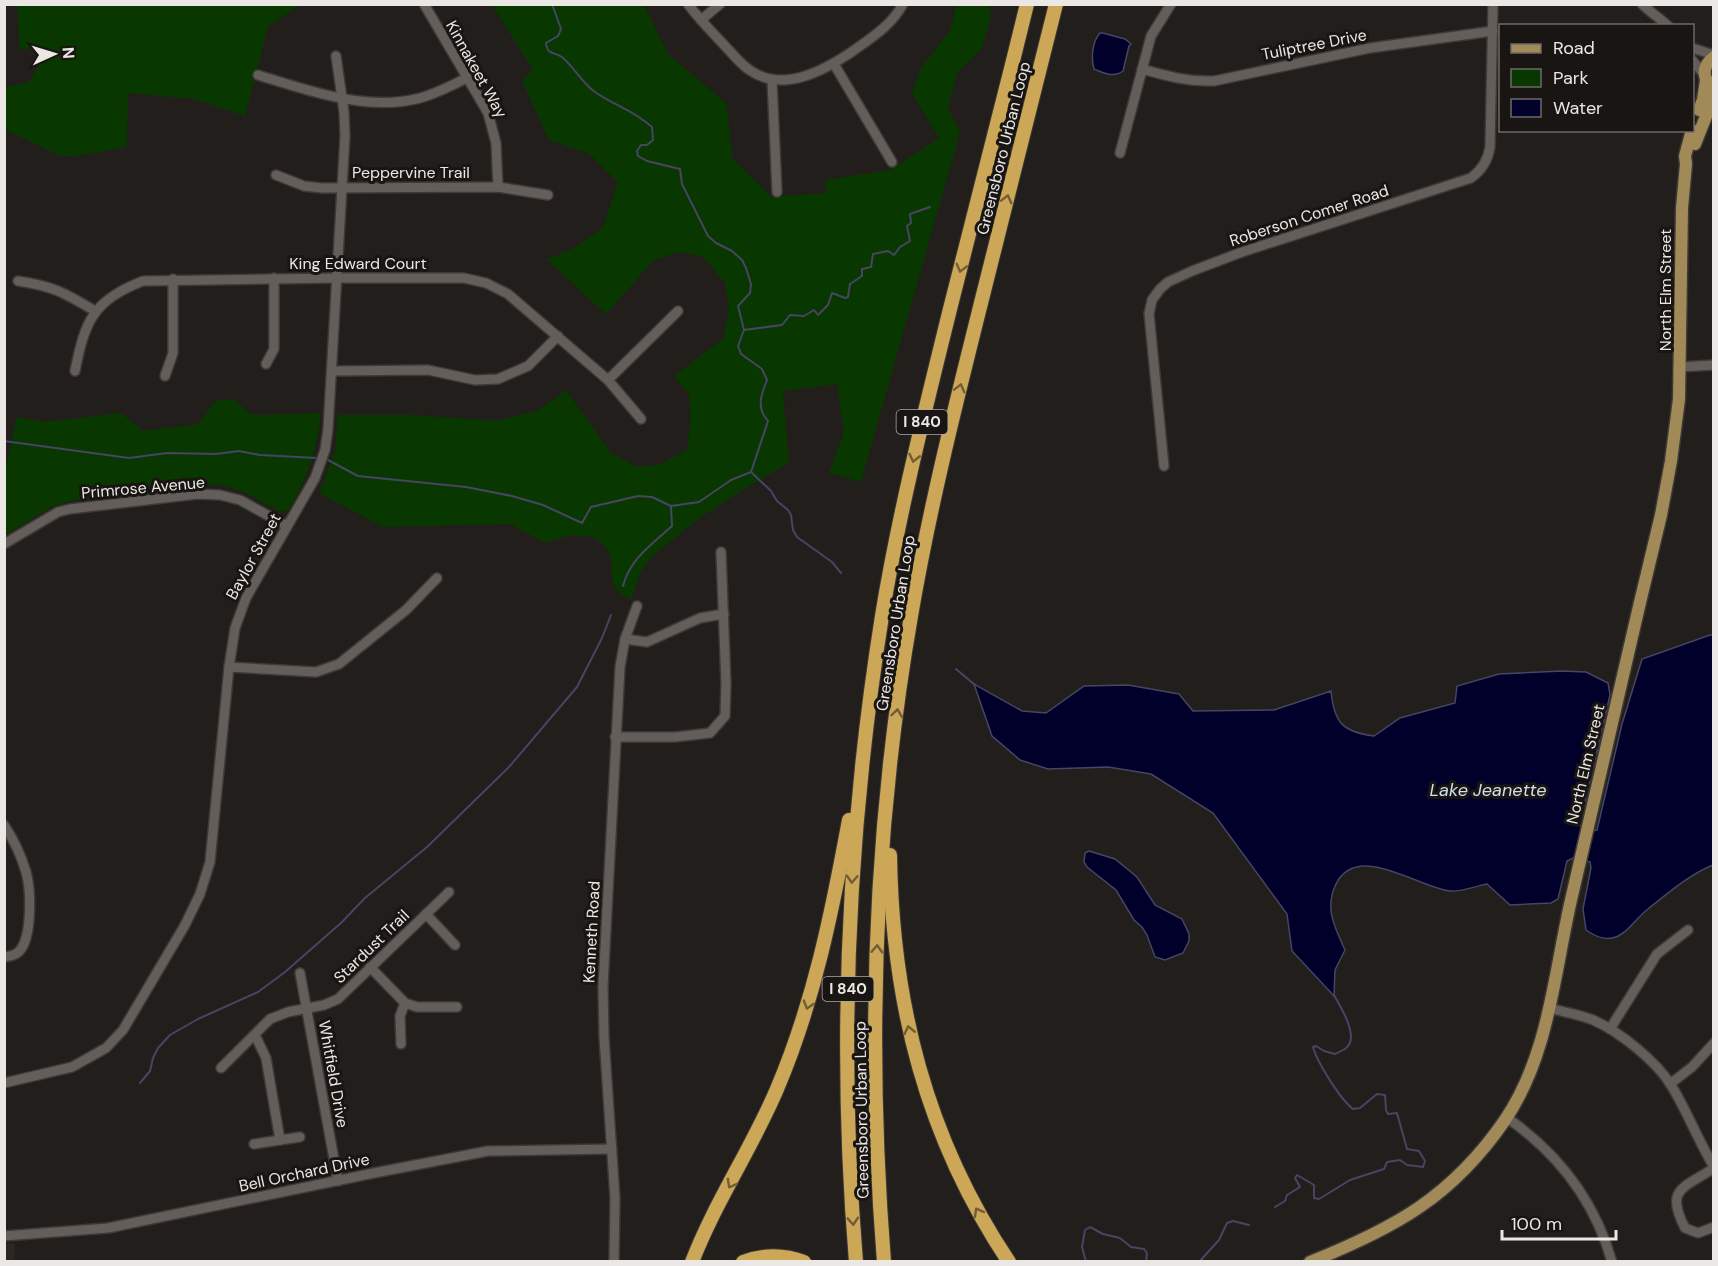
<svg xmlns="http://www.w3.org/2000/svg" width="1718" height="1266" font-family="'DM Sans',sans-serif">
	<rect width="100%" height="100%" fill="#221e1b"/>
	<path fill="#2f261f" d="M14,1243L15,1261H5V1244Z"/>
	<g fill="#093700">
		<path d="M17,5H300L268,27L245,116L194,99L128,93L127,147L77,156H61L5,130V87L29,82L38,66L40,50L20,49Z"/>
		<path d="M492,5H644L668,54L727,104L732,158L772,197L826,193L825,180L891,170L939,138L912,93L921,68L950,31L956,5H989L991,16L982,48L957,74L948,108L960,132L861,482L829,473L844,432L837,384L783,391L789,463L747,487L698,519L652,556L640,573L631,600C626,597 619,593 616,589C610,580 613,571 611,561C604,527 569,534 545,543L510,524L383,527L319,493L335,451L338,415H413L496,421L537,411L566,390L611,453L638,467L662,464L687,449L691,419L689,394L674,376L724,338L729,308L725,283L703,257L679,252L654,260L606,314L546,259L573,249L603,227L618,182L589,154L549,140L522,81L533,70Z"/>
		<path d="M234,399L252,415L321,413C317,450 308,477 289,510L280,512L246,493L222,485L200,484L75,500L53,506L5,535V472L17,417L44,422L121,413L143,431L199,424L215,401Z"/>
	</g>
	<g fill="#00002b" stroke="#464563" stroke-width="1.5">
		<path d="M1100,33H1103L1125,39L1131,44L1129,46L1123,71C1114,78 1103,73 1094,69C1091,58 1092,42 1100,33Z"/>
		<path d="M1710,635H1713V865C1690,874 1667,894 1648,909C1637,917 1626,936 1612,938C1602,940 1593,935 1586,930L1583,909L1591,868L1590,862L1575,857L1567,861L1558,899L1551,903L1510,905L1487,884C1476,886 1462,892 1450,891C1419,888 1357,841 1336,884C1324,908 1335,928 1345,950L1335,970L1334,996L1292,951L1287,914L1213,813L1151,774L1108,767L1048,769L1020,760L992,736L974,684L1022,711L1046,713L1084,686L1128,685L1179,694L1193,711L1274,710L1331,691C1334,722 1342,732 1374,736L1400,718L1455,703L1457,686L1499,674L1562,671L1586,672L1608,683L1610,695L1584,805L1579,812L1578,824L1588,832L1597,830L1622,724L1642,659Z"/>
		<path d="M1089,851L1115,859L1137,877L1155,905L1182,919L1189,934V941L1183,953L1165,960L1155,957L1147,935L1142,927L1134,920L1116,890L1087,867L1084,862L1085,853Z"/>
	</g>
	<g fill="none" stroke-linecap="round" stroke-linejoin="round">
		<g stroke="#464563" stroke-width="2">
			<path d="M744,330L782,325L790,315L804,316L814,310L818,315L828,305L832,293L845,298L848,297L850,284L862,276V269L871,267L873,254L888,251L894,255L900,247L910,241L907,226L911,223L910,214L930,207"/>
			<path d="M4,441L129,458L167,453L216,454L239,451L260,455L317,458"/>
			<path d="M328,460L358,476L466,487L512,496L543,505L582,523L591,507L638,496L652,497L671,506L699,502L731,480L751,472L768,421C756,408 761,395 767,380L762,369L741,354L738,346L744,330L738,306L750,293L751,284L746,268L742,260L732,251L716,243L708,236L682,184L680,169L647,161L638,156L637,151L641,145H647L653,140L652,127C632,109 615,106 595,92C582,83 574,67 562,57C555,52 547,55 546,43L558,36L561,29L552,4"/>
			<path d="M751,472L771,491L777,501L788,510L791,515L793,530L797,537L832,562L841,573"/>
			<path d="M623,586C630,559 652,544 672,526L671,506"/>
			<path d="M956,669L975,685"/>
			<path d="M140,1083L150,1071L153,1058L158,1048L170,1035L198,1019L258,992L285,972L341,923L365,898L427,847L509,767L577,687L602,638L611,615"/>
			<path d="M1275,1207L1285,1201L1287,1195L1300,1187L1295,1178L1297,1175L1314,1185V1198L1319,1199L1350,1180L1384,1169L1387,1162L1400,1160L1407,1165L1423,1167L1425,1161L1419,1151L1407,1149L1397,1113L1388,1114L1386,1110L1385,1095L1377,1094L1360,1108L1353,1109C1340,1099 1317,1062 1313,1047L1316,1046L1324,1051L1335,1054C1339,1052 1345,1050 1348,1046C1358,1034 1340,1006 1334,995"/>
			<path d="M1086,1262L1082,1247L1085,1230L1090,1227L1103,1234L1120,1238L1131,1247L1144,1249L1147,1253L1146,1262"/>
			<path d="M1199,1262L1219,1240L1227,1223L1233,1221L1249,1225"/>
		</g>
		<defs>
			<g id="minor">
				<path d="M424,4L488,113L496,143L498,187"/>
				<path d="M688,4C699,19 712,32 725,46C733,54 741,65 751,71C784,93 825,70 853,51C871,38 892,25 903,4"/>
				<path d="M1642,4C1651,13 1660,18 1668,26"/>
				<path d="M701,20L720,4"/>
				<path d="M1692,48L1714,55"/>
				<path d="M1692,60L1704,74"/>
				<path d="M834,64L892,162"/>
				<path d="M1142,69C1167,76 1188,82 1214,81L1370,48L1493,31"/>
				<path d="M258,75C306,90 365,111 416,99C434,95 450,86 467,78"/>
				<path d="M772,80L777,192"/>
				<path d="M1120,153L1151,36L1171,4"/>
				<path d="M276,175L304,186L322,188L498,187L548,195"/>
				<path d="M18,281C53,286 65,293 95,311"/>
				<path d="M266,364L274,349V278"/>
				<path d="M1680,367L1714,365"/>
				<path d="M75,371C85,321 93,300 143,281L338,278H464L486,283L508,294L608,380L641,419"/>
				<path d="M333,371L428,370L475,380L498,379L528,366L558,336"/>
				<path d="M165,376L173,353V279"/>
				<path d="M608,380L678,311"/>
				<path d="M1164,466L1149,314L1152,300L1160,289L1168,282L1192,271L1242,252L1471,178C1482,170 1488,161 1490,147L1493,4"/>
				<path d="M4,544L58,512L70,509L198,494L220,495L240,500L287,526"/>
				<path d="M625,639L647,642L700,618L724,614"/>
				<path d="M229,667L316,672L339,664L406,610L437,578"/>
				<path d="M615,737H675L710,733L725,716L726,684L721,552"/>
				<path d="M4,825C14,840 21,855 26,872C31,889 32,934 21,949C17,955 11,956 4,957"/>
				<path d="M426,914L455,945"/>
				<path d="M370,967L405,1003L417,1007H457"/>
				<path d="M300,973L338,1181"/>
				<path d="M1549,1008C1563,1012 1579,1014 1593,1020C1619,1031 1656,1061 1671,1085C1687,1111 1698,1140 1714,1167"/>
				<path d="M1610,1029L1657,954L1688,930"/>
				<path d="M401,1044L400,1016L405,1003"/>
				<path d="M221,1068L270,1019L288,1012L324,1005L338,999L449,892"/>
				<path d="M4,1083L72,1067L106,1048L123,1030L185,925L200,894L210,862L229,667L235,628L246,598L315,478L325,450L328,429L345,136L344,112L336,56"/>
				<path d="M1670,1084L1692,1067L1714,1043"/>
				<path d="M1506,1117C1558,1153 1595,1201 1612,1262"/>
				<path d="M280,1140L300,1137"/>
				<path d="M254,1144L280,1140L266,1058L255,1035"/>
				<path d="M1714,1168C1682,1189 1665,1189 1685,1228L1698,1233L1714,1227"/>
				<path d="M4,1236L108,1228L374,1173L488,1151L612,1149"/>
				<path d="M614,1262L615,1198L604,1037L603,986L620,667L625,639L637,606"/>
			</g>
			<g id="major">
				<path d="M1714,57C1702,66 1701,79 1714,87"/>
				<path d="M1699,110L1703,100L1706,80"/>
				<path d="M1695,144L1714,96"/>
				<path d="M1310,1262C1395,1228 1452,1197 1505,1120C1549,1055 1554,974 1571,900C1600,771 1630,643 1661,515L1671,461L1679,399L1682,208L1686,164L1685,156L1692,130"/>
			</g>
			<g id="highway">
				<path d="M890,855C892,1002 926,1138 1009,1262"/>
				<path d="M692,1262C715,1202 752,1148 777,1089C814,1002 832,912 849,820"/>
				<path d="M743,1262C764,1254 783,1254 804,1262"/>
				<path d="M856,1262C838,1046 848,829 882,616C899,512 925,411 950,309C976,208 1002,106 1027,4"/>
				<path d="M884,1262C867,1047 874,828 911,616C929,510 955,407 981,303C1006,204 1031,104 1056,4"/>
			</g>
		</defs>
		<use href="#minor" stroke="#3d3937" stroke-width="12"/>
		<use href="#major" stroke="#3d3937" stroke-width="15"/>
		<use href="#highway" stroke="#3d3937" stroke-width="16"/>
		<use href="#minor" stroke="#635e5a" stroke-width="9"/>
		<use href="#major" stroke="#a18a58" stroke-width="12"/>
		<use href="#highway" stroke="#cba757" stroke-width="14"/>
	</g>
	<defs><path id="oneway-chevron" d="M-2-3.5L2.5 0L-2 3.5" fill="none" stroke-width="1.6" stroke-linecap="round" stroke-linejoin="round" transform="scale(1.5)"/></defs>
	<g stroke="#725e34">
		<use href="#oneway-chevron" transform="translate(1007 199) rotate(-76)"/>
		<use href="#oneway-chevron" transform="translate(961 268) rotate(104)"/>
		<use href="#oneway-chevron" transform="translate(960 388) rotate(-76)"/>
		<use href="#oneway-chevron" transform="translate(914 458) rotate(103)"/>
		<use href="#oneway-chevron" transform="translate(897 713) rotate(-82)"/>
		<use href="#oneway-chevron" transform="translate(852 879) rotate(93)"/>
		<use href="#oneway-chevron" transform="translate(877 949) rotate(-88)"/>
		<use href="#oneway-chevron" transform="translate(808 1005) rotate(107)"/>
		<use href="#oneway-chevron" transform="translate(909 1030) rotate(-103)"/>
		<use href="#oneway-chevron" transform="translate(731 1184) rotate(119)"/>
		<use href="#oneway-chevron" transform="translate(978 1212) rotate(-119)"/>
		<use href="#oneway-chevron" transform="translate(853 1221) rotate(86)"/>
	</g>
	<g text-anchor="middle" stroke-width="6" stroke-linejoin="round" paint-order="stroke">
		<g fill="#191512" stroke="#aba8a6" stroke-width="1.5">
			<rect x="896.5" y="410" width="51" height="24" rx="4.5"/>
			<rect x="822.5" y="977" width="51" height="24" rx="4.5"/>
		</g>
		<g font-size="15" font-weight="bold" fill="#eae7e5">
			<text x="922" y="427">I 840</text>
			<text x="848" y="994">I 840</text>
		</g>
		<g font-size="16" fill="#eae7e5" stroke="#191512">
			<text transform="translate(1314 44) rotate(-11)" y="6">Tuliptree Drive</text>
			<text transform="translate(477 69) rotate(61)" y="6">Kinnakeet Way</text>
			<text transform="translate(1003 148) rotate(-76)" y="6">Greensboro Urban Loop</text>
			<text x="411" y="178">Peppervine Trail</text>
			<text transform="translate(1309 215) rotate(-18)" y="6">Roberson Comer Road</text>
			<text x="358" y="269">King Edward Court</text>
			<text transform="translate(1665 290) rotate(-90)" y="6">North Elm Street</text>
			<text transform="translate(143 487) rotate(-5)" y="6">Primrose Avenue</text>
			<text transform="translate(253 556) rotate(-61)" y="6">Baylor Street</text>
			<text transform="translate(895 623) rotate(-81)" y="6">Greensboro Urban Loop</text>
			<text transform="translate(1585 764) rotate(-77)" y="6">North Elm Street</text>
			<text transform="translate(591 932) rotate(-87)" y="6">Kenneth Road</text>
			<text transform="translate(371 946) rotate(-44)" y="6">Stardust Trail</text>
			<text transform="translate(334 1074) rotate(80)" y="6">Whitfield Drive</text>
			<text transform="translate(861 1110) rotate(-91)" y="6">Greensboro Urban Loop</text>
			<text transform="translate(304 1172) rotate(-12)" y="6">Bell Orchard Drive</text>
		</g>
		<g font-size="18" font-style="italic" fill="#d3dfef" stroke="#191512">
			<text x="1488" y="796">Lake Jeanette</text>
		</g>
	</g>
	<rect width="1718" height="1266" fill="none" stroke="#eae7e5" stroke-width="12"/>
	<rect x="1499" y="24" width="195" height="108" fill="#191512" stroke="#6d6966" stroke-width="1.5"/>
	<rect x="1511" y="44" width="30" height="9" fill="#a18a58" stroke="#6d6966" stroke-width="1.5"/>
	<text x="1553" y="54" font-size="18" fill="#eae7e5">Road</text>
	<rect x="1511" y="69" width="30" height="18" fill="#093700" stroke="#6d6966" stroke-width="1.5"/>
	<text x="1553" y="84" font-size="18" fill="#eae7e5">Park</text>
	<rect x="1511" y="99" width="30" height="18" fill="#00002b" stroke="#6d6966" stroke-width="1.5"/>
	<text x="1553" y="114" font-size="18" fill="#eae7e5">Water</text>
	<g transform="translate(54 54) rotate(86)" stroke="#191512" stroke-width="4.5" paint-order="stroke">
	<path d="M0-4.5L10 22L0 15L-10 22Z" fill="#eae7e5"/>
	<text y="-9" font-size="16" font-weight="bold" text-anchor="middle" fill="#eae7e5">N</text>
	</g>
	<path d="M1502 1230v9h114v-9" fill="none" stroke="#eae7e5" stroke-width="3"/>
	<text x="1511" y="1230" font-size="18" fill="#eae7e5" stroke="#191512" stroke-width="4.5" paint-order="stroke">100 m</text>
</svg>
